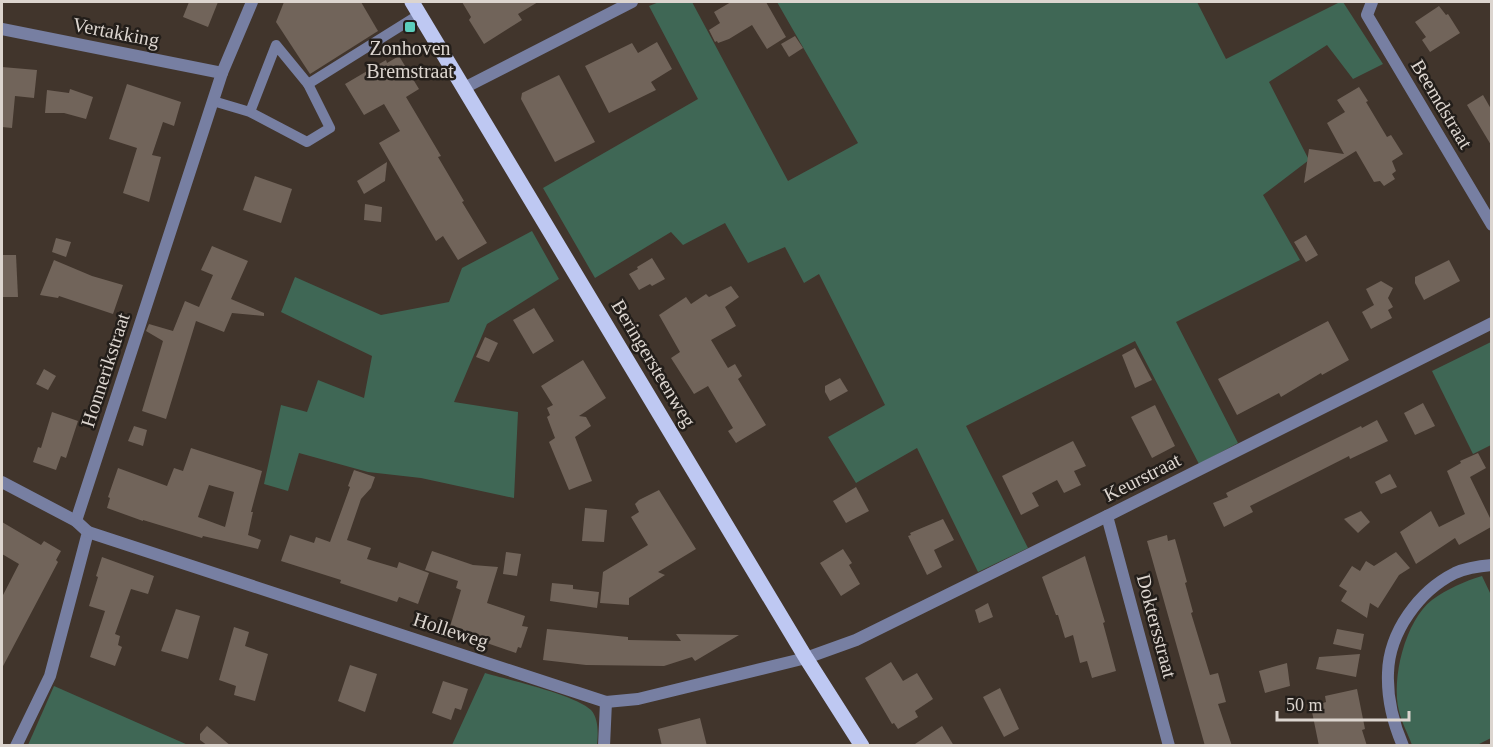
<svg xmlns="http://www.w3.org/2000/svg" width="1493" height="747" font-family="'Times New Roman',serif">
	<rect width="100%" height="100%" fill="#41352c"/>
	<g fill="#3f6755">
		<path d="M659,2H692L788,181L858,143L777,2H1197L1226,59L1340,2H1343L1383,64L1353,79L1327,45L1269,82L1309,160L1263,195L1300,260L1176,322L1238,443L1199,464L1135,341L966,426L1028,548L978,572L917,448L856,483L828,437L885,405L819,274L804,283L785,247L748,263L725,223L683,245L671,232L595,278L543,188L698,99L649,6Z"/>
		<path d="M532,231L559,279L487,324L454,402L518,412L514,498L421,478L368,472L299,453L288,491L264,484L281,405L307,412L318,380L364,398L372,356L281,312L295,277L381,315L449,302L462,268Z"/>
		<path d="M1491,342V445L1473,454L1432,371Z"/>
		<path d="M1482,576L1491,595V738L1477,745H1412C1408,734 1402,723 1399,711C1391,679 1405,621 1432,600C1447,589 1465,581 1482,576Z"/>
		<path d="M485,673C509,680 576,695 591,710C599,719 598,734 597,745H452Z"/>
		<path d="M54,686L188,745H28Z"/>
	</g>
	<g fill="#71645a" fill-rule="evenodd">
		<path d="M189,2H218L208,27L183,17Z"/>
		<path d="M284,2H361L378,31L310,74L276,22Z"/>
		<path d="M462,2H538L518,14L522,20L484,44L469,20L471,17Z"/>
		<path d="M731,2H766L786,37L767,49L752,25L729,39L718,43L717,41L715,42L709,30L720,23L714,12Z"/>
		<path d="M1439,6L1446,15L1448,14L1460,33L1430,52L1422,40L1426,37L1415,22Z"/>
		<path d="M795,36L803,48L789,57L781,44Z"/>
		<path d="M657,42L672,69L651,82L656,90L609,113L585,66L632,43L638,53Z"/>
		<path d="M399,56L419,89L406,97L441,156L438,157L464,201L462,202L487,243L458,260L443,236L436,241L379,143L400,131L384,104L364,115L345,84L386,60L387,63Z"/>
		<path d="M2,67L37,70L34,98L15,96L12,128L2,127Z"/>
		<path d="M559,75L595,142L555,162L521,99L522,93Z"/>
		<path d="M127,84L181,102L174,126L163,122L152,155L161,157L149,202L123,193L137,148L109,139Z"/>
		<path d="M1359,87L1368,101L1366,102L1387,137L1391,135L1403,154L1392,161L1396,171L1392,174L1395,179L1384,186L1380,181L1374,182L1356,151L1304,183L1309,149L1344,154L1327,123L1345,112L1337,100Z"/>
		<path d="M70,89L93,97L86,119L64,113H45L47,90L69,93Z"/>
		<path d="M1483,95L1491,109V145L1467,105Z"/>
		<path d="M387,162L385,181L364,194L357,181Z"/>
		<path d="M255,176L292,189L281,223L243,210Z"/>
		<path d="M365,204L382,207L381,222L364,220Z"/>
		<path d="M1306,235L1318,255L1306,262L1294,242Z"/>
		<path d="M56,238L71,242L66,257L52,252Z"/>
		<path d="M212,246L248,261L231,299L264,313V316L232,313L224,332L196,321L166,419L142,411L163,341L146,331L149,324L173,331L185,301L199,307L213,275L201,270Z"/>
		<path d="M2,255H16L18,297H2Z"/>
		<path d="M652,258L665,279L652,286L650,284L639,290L629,274L638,269L637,267Z"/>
		<path d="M54,260L92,276L123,285L113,314L59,296L58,298L40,295Z"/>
		<path d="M1449,260L1460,281L1424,300L1415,283V277Z"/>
		<path d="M1381,281L1393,288L1388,298L1393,307L1388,310L1392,318L1371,329L1362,312L1374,305L1366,289Z"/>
		<path d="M731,286L739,297L725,307L736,326L711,340L728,368L735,364L742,376L738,379L766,425L736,443L728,431L733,428L708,386L694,394L671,358L680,352L659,315L686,297L691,304L706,294L709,297Z"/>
		<path d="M534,308L554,341L533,354L513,320Z"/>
		<path d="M1328,321L1349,360L1322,375L1321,373L1281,397L1279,393L1237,415L1218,379Z"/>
		<path d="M485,337L498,343L489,362L476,357Z"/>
		<path d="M1135,348L1152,380L1135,388L1122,355Z"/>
		<path d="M583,360L606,398L579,416L586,417L591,426L575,437L592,481L569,490L549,442L555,438L547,417L550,415L547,408L553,405L541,386Z"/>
		<path d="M44,369L56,376L48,390L36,384Z"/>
		<path d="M840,378L848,391L830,401L825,392V386Z"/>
		<path d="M1423,403L1435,426L1415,435L1404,413Z"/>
		<path d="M1155,405L1175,446L1152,458L1131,417Z"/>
		<path d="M52,412L78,421L66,458L61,456L56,470L33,462L38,447L41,448Z"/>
		<path d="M1377,420L1388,441L1350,459L1349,456L1250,506L1253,512L1224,527L1213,503L1228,497L1226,493L1361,426L1362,428Z"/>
		<path d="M134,426L147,430L143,446L128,441Z"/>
		<path d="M1073,441L1086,466L1074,471L1081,485L1064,493L1057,480L1032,493L1039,506L1021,515L1002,476Z"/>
		<path d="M191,448L262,471L251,512H253L248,535L261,540L258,549L203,536L202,538L143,520V521L107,508L110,498L108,497L118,468L167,486L174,468L183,471ZM209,485L234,492L225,527L198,517Z"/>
		<path d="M1478,453L1486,468L1470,477L1491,520V527L1459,545L1455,538L1416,564L1400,532L1431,511L1439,527L1465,514L1447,471L1461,463L1460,461Z"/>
		<path d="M354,470L375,477L371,488L361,499L347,540L371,548L367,559L397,568L399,562L429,573L418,604L399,597L397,602L340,583L341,580L281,561L290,535L314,543L316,537L330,542L350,487L348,486Z"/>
		<path d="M1390,474L1397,487L1381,494L1375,482Z"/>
		<path d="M856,487L869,511L846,523L833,501Z"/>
		<path d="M659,490L696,549L658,572L665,575L629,598V605L600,603L603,572L648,545L631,517L639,512L635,504L639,500Z"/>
		<path d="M585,508L607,510L604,542L582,541Z"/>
		<path d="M1361,511L1370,522L1358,533L1344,519Z"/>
		<path d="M943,519L954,540L934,550L942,567L927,575L908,536L911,535L910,533Z"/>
		<path d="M2,522L41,545L44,541L61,551L56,560L58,562L2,668V597L19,564L2,554Z"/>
		<path d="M1167,535L1168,541L1175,539L1187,582L1185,583L1193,612L1191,613L1210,675L1218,673L1226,702L1218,704L1232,746H1205L1147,541Z"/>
		<path d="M843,549L852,563L849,565L860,584L841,596L820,563Z"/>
		<path d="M432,551L473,565L498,567L487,603L525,616L522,626L528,627L521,648L518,647L516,653L449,630L461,590L456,588L458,581L425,570Z"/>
		<path d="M506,552L521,554L517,576L503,574Z"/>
		<path d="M1396,552L1410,568L1399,575L1378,608L1370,603L1367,618L1341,601L1347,591L1339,586L1352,566L1360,571L1366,561L1374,566Z"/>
		<path d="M1085,556L1105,622L1103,623L1116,671L1092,678L1087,661L1080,663L1073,635L1065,638L1058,615H1056L1042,577Z"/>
		<path d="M102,557L154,576L148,594L131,589L115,634L120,636L118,645L122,647L115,666L90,657L105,611L89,606L98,577L96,576Z"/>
		<path d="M552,583L573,585V589L599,592L597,608L550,601Z"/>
		<path d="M988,603L993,617L979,623L975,610Z"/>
		<path d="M176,609L200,616L188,659L161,651Z"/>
		<path d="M234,627L249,632L245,646L268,654L255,701L234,695L236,686L219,680Z"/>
		<path d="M547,629L628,637V640L681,641L676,634L739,635L695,661L692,657L664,666L586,665L543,660Z"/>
		<path d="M1337,629L1364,634L1361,650L1333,644Z"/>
		<path d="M1360,654L1356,677L1316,669L1319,657Z"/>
		<path d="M891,662L903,681L917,673L933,699L915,711L918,717L898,729L894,723L892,724L865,678Z"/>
		<path d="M1287,663L1290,686L1265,693L1259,671Z"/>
		<path d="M350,665L377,674L365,712L338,701Z"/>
		<path d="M443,681L468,689L461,710L455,708L451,720L432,713Z"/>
		<path d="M1000,688L1019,729L1004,737L983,697Z"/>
		<path d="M1357,689L1365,729L1362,730L1367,746H1319L1311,707L1326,702L1325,696Z"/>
		<path d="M700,718L707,746H662L658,729Z"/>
		<path d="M207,726L231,746H208L200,740V734Z"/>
		<path d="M942,726L954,746H912Z"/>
	</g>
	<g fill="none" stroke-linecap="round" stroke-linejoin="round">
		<g stroke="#777fa2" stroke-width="10">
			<path d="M308,84L420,14"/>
			<path d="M213,101L250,112L276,45L308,84L330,128L307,142L250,112"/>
		</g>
		<g stroke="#777fa2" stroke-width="12">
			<path d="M1372,2L1367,15L1492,225"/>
			<path d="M2,29L222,73"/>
			<path d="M464,88L632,2"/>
			<path d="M2,482L76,521L88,532L50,676L16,746"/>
			<path d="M1107,516L1169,746"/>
			<path d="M76,521L222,73L252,2"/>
			<path d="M88,532L606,702L638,699L806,658L856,640L1107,516L1492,323"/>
			<path d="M604,746L606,702"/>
			<path d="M1403,746C1393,723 1387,698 1388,673C1389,632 1419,591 1455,573C1466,568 1480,566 1492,565"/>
		</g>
		<path stroke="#bec8f2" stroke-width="15" d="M412,2L806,658L862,746"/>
	</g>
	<rect fill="#5bcebc" stroke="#231e1a" stroke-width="2" x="404" y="21" width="12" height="12" rx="3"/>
	<g text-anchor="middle" stroke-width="5" stroke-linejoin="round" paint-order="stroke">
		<g font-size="20" fill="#dcd5cf" stroke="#231e1a">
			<text transform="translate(116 32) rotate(11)" y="7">Vertakking</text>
			<text transform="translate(1442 104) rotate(59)" y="7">Beemdstraat</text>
			<text transform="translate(654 363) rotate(59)" y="7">Beringersteenweg</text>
			<text transform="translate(105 370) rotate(-72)" y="7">Honnerikstraat</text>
			<text transform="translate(1142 477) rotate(-27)" y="7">Keurstraat</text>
			<text transform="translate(1157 626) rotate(75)" y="7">Doktersstraat</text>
			<text transform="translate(451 630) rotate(18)" y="7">Holleweg</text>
		</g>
		<g font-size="20" fill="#dcd5cf" stroke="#231e1a">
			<text x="410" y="55">Zonhoven<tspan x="410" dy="23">Bremstraat</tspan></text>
		</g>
	</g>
	<rect width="1493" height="747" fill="none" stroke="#dcd5cf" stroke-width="6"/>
	<path d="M1277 711v9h132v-9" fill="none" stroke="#dcd5cf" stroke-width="3"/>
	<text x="1286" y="711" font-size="18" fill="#dcd5cf" stroke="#231e1a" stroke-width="4.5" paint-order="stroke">50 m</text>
</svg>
